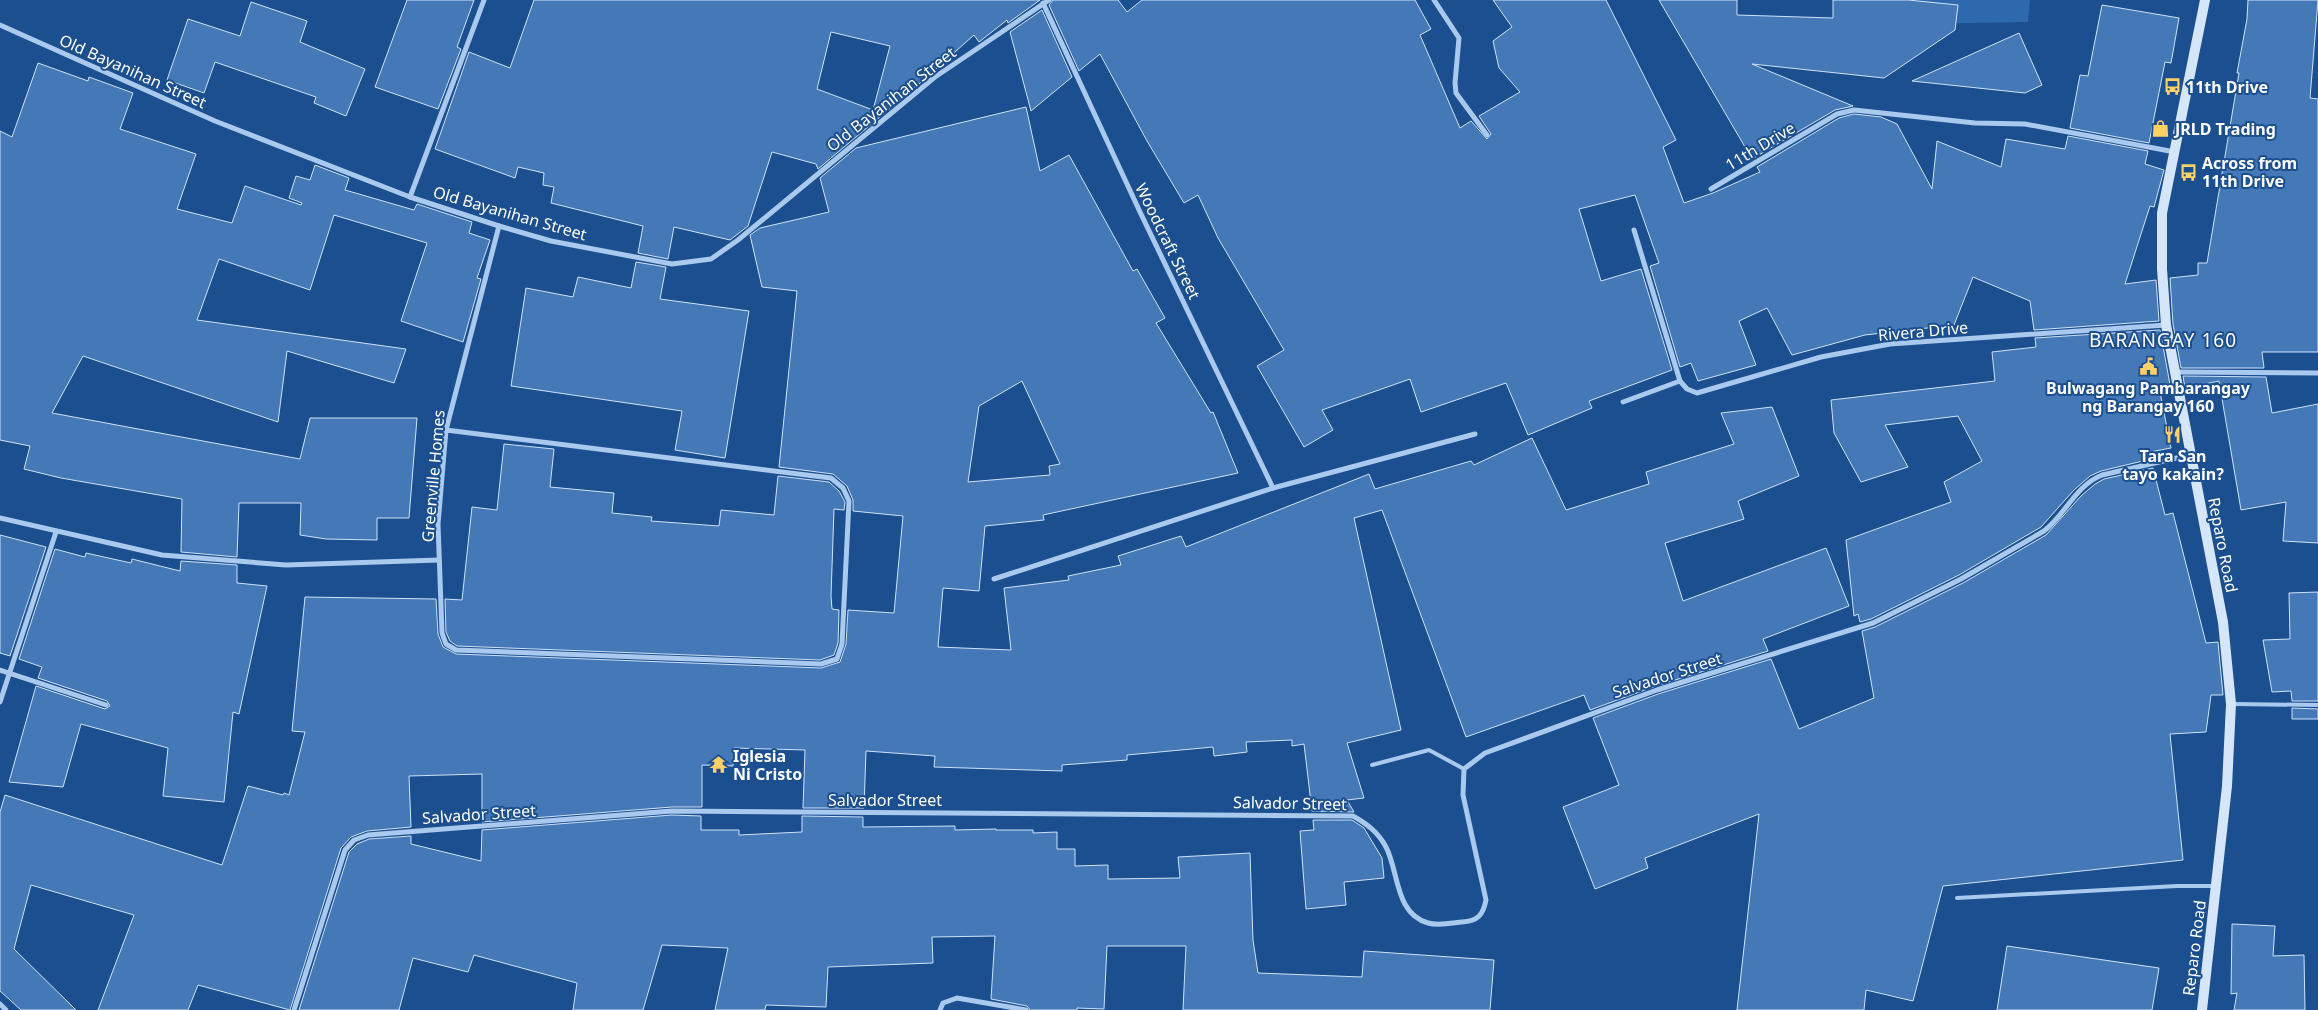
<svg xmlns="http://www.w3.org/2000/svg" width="2318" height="1010" font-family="'Noto Sans',sans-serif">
	<rect width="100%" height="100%" fill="#1b4f8f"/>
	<path fill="#2e69ad" d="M1862,0H2030L2028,22L1859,25Z"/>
	<g fill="#4478b7" stroke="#cfe3fa" fill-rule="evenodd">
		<path d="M407,0H474L457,47L461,49L438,109L375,87Z"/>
		<path d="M534,0H1040L1008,23L1007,20L979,42L974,35L919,84L818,169L816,164L772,152L748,226L730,240L674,227L668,259L638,253L643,226L551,203L554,187L543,185L544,173L518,167L515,178L435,149L469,52L510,68ZM831,32L890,46L873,110L817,89Z"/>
		<path d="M1053,0H1118L1127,12L1142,0H1415L1431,29L1420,35L1460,128L1471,121L1487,139L1491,134L1479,116L1520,92L1499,68L1493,41L1512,27L1493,0H1606L1676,140L1663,147L1684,203L1713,193L1760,172L1757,167L1839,118L1854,114L1881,117L1897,124L1932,189L1937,141L2001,167L2006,139L2065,149L2068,136L2148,151L2145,164L2164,170L2154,207L2150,206L2125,284L2156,280L2159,321L2034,330L2030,301L1973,277L1954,325L1865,335L1792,355L1767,308L1739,321L1756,365L1698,381L1691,363L1680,367L1650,266L1659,263L1635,195L1579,209L1601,281L1641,269L1672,370L1589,401L1592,408L1528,435L1506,383L1421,412L1410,379L1322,410L1333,430L1304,447L1257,366L1284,350L1218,238L1198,195L1184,203L1147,141L1100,54L1079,71L1049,5Z"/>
		<path d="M1659,0H1737V15L1833,18V0H1908L1958,5L1955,30L1884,78L1752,64L1853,106L1835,110L1752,159Z"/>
		<path d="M2248,0H2318L2310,98L2318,99V352H2262L2264,368H2181L2173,324L2170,278L2198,275V263H2207L2239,73H2237L2247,19Z"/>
		<path d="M251,2L307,21L300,42L365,69L346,116L314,103L316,97L215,62L204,93L167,80L188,19L240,36Z"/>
		<path d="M2102,5L2179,18L2171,63L2165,62L2149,143L2070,128L2080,75L2088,76Z"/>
		<path d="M1042,10L1072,77L1031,111L1010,32Z"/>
		<path d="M2019,33L2042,85L2025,93L1912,81Z"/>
		<path d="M38,63L88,81L89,77L133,93L120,129L196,154L177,209L232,223L245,186L301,205L302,203L289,198L296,176L310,180L315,165L349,178L345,190L414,210L417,204L472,222L469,233L490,240L477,278L481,279L463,342L401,321L427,243L334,215L310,290L219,259L197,320L406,349L394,383L287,351L278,422L83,356L52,413L300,459L310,418H417L409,518H377V540L326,539L300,535L301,503H239L237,557L181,552L182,499L61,478L24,469L30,446L0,440V131L12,137Z"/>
		<path d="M1026,107L1040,171L1069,155L1133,271L1137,269L1165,318L1156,323L1211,413L1213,412L1238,473L1043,515L1044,520L985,526L979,591L943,588L938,647L1011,650L1004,588L1069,580L1068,576L1121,565L1118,556L1181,536L1186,547L1369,474L1375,489L1471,461L1474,465L1532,438L1566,510L1649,484L1646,472L1734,444L1721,413L1772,407L1799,476L1738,501L1744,519L1665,543L1683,601L1826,548L1849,606L1763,639L1768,651L1656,686L1590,710L1584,695L1466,737L1382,510L1354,518L1401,730L1347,743L1364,798L1347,800L1354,812L1312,811L1304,744L1292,746V740L1246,742L1247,752L1214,756L1213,747L1127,755V760L1062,765V771L934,767L935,756L866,751L864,808H803L805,750L734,748L733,766L702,765V807H672L482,822V774L409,776L411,827L367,831L351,837L341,848L290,1010L198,985L188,1010H98L134,915L31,885L14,949L76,1010H21L0,991V812L5,795L222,865L248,786L283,795L284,793L289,795L305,732L292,731L305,597L436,599L438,634L443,647L456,654L821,668L840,662L846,644L848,610L894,613L903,516L853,511V500L847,486L833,474L779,467L797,291L762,287L750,235L760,228L829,212L820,178L856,148ZM1022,381L1060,464L1049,466L1050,475L968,482L979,406Z"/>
		<path d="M636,262L666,267L660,299L749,311L725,458L675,450L682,411L511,386L526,288L573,297L578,277L631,288Z"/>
		<path d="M2160,330L2171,390L2160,392L2171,448L2150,452L2151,459L2101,471L2090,476L2074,490L2041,527L1959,575L1871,619L1860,622L1858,614L1854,616L1846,540L1951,502L1944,482L1982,461L1958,416L1885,425L1908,467L1861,482L1834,433L1831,400L1995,381L1992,352L2036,347L2035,338Z"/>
		<path d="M2183,376L2266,377L2272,413L2318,404V543L2283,541L2286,502L2241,510L2219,381L2185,388Z"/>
		<path d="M504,444L554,449L550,487L614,493L612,513L652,517L651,521L719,526L721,510L774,515L778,476L829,482L839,491L845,502L844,510L834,509L831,596L832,609L839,610L838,643L834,655L820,660L457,646L450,641L446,632L445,599L462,600L472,507L497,510Z"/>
		<path d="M2153,468L2165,515L2173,513L2206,643L2218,642L2223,695H2211L2206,732L2170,734L2183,860L1943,886L1913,1001L1866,990L1864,1010H1737L1759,814L1645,858L1648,868L1595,889L1563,807L1619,785L1593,718L1658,694L1771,659L1799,729L1874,698L1862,631L1875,627L1963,583L2046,535L2081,496L2095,484L2104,479Z"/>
		<path d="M0,535L46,547L10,656L0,653Z"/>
		<path d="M55,549L85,557L86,553L131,563L132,559L180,571L181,561L237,565V583L267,586L239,714L233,712L224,802L163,796L168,748L81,724L63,787L9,782L36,686L105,709L110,706L107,701L38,678L42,667L19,659Z"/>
		<path d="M2318,592V701H2292L2291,691L2272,692L2263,640L2290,639L2289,593Z"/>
		<path d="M2292,708L2318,709V719H2292Z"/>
		<path d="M672,815L701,816V830H739V835L802,832V816L863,817V827L955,826V830L996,829V830H1033V833L1057,832V849H1075V866L1108,865V879L1180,878L1178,857L1250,853L1253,940L1258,973L1362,977L1364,951L1494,960L1490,1010H1183L1186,946H1107L1104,1009L1077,1008V1010H1030L1027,1006L991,999L995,936L932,937L933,963L828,967L826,1007L766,1005L765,1010H715L728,948L662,945L643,1010H573L577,983L474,955L468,972L413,958L399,1010H299L349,852L357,844L369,839L411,836V844L481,861L482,830Z"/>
		<path d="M1313,820H1352L1364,828L1382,858L1384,878L1344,882L1346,905L1306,909L1300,831L1314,830Z"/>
		<path d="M2232,924L2275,926L2273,956L2304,955L2305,1010H2234L2237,993L2231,994Z"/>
		<path d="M2007,946L2159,968L2152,1010H1997Z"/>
	</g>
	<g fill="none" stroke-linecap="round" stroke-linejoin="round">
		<g stroke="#a9c9ee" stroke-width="4">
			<path d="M2233,704L2318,705"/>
			<path d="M1372,765L1429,750L1464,769"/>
			<path d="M1957,898L2177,886H2214"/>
		</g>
		<g stroke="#a9c9ee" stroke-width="5">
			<path d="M1434,0L1459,38L1455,83L1456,93L1487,135"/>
			<path d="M1043,3L1140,212L1273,488"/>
			<path d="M0,25L215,121L410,197L499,226L551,241L672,264L711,259L738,240L935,77L1049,0"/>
			<path d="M1711,189L1837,114L1854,110L1975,123L2025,124L2175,152"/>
			<path d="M410,197L484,0"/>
			<path d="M1634,230L1680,381L1687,389L1697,393L1821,357L1890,344L2166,325"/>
			<path d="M2176,372L2318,373"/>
			<path d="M1623,402L1680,381"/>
			<path d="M446,430L831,478L843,488L849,501L842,644L837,659L821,664L456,650L446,644L442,633L438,524L446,430L499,226"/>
			<path d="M0,518L162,555L286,565L439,560"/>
			<path d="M994,579L1273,488L1475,434"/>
			<path d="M0,670L106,705"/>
			<path d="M0,702L56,532"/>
			<path d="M0,1004L6,1010"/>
			<path d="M294,1010L345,850L354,840L368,835L672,811L1353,816C1367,824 1378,832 1386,847C1399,872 1395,914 1428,923C1438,926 1452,923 1462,922C1478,921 1483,915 1486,900L1463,795L1464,769L1485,753L1657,690L1873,623L1961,579L2044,531C2066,514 2075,486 2102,475L2190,455"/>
			<path d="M940,1010L943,1003L957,998L1026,1010"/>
		</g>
		<path stroke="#d6e6fa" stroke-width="10" d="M2202,1010L2227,786L2231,704L2223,622L2166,325L2162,269V213L2205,0"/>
	</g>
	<defs>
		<symbol id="bus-bare" viewBox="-9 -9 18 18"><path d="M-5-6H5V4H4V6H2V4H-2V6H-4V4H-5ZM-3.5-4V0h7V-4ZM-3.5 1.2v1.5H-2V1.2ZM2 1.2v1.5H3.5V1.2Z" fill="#ffd166" stroke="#1b4f8f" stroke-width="2.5" paint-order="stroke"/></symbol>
		<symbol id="shop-bare" viewBox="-9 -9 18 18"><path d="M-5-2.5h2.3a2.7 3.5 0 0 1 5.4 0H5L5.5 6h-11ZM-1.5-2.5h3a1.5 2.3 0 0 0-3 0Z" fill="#ffd166" stroke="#1b4f8f" stroke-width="2.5" paint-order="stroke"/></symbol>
		<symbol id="civic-bare" viewBox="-9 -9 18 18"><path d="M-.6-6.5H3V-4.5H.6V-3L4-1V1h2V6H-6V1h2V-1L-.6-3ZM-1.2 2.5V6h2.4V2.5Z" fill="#ffd166" stroke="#1b4f8f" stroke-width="2.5" paint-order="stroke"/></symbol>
		<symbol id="restaurant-bare" viewBox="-9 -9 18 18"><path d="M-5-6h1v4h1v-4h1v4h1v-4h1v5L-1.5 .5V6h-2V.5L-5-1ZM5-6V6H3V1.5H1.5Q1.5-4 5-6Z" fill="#ffd166" stroke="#1b4f8f" stroke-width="2.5" paint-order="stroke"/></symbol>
		<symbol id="temple-bare" viewBox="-9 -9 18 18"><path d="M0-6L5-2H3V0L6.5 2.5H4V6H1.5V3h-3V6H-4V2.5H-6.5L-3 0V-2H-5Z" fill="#ffd166" stroke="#1b4f8f" stroke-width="2.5" paint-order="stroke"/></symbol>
	</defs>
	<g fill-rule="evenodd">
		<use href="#bus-bare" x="2160" y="74" width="25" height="25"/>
		<use href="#shop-bare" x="2148" y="116" width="25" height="25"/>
		<use href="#bus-bare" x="2176" y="160" width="25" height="25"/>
		<use href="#civic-bare" x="2136" y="354" width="25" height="25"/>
		<use href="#restaurant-bare" x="2160" y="422" width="25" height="25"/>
		<use href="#temple-bare" x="706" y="752" width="25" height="25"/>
	</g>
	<g text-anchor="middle" stroke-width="4" stroke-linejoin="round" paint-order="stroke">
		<g font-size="16" fill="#fff" stroke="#1b4f8f">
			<text transform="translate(133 71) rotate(24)" y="6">Old Bayanihan Street</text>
			<text transform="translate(891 99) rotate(-38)" y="6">Old Bayanihan Street</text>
			<text transform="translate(1760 146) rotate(-31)" y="6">11th Drive</text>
			<text transform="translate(510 213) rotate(16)" y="6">Old Bayanihan Street</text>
			<text transform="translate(1168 241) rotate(64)" y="6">Woodcraft Street</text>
			<text transform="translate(1923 331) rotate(-5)" y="6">Rivera Drive</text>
			<text transform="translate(433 476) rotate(-85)" y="6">Greenville Homes</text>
			<text transform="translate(2223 545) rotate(79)" y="6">Reparo Road</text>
			<text transform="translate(1667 675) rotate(-18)" y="6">Salvador Street</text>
			<text x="885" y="806">Salvador Street</text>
			<text transform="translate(1290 803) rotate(1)" y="6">Salvador Street</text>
			<text transform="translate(479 814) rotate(-4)" y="6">Salvador Street</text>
			<text transform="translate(2194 948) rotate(-83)" y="6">Reparo Road</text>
		</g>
		<g font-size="16" font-weight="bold" fill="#fff" stroke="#1b4f8f" text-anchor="start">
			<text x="2186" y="93">11th Drive</text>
			<text x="2175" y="135">JRLD Trading</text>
			<text x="2202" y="169">Across from<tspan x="2202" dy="18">11th Drive</tspan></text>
			<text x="2148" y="394" text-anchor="middle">Bulwagang Pambarangay<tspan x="2148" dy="18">ng Barangay 160</tspan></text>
			<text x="2173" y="462" text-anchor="middle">Tara San<tspan x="2173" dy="18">tayo kakain?</tspan></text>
			<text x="733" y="762">Iglesia<tspan x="733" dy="18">Ni Cristo</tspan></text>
		</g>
		<g font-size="19" letter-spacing="1" fill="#fff" stroke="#1b4f8f">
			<text x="2163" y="347">BARANGAY 160</text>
		</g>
	</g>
</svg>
